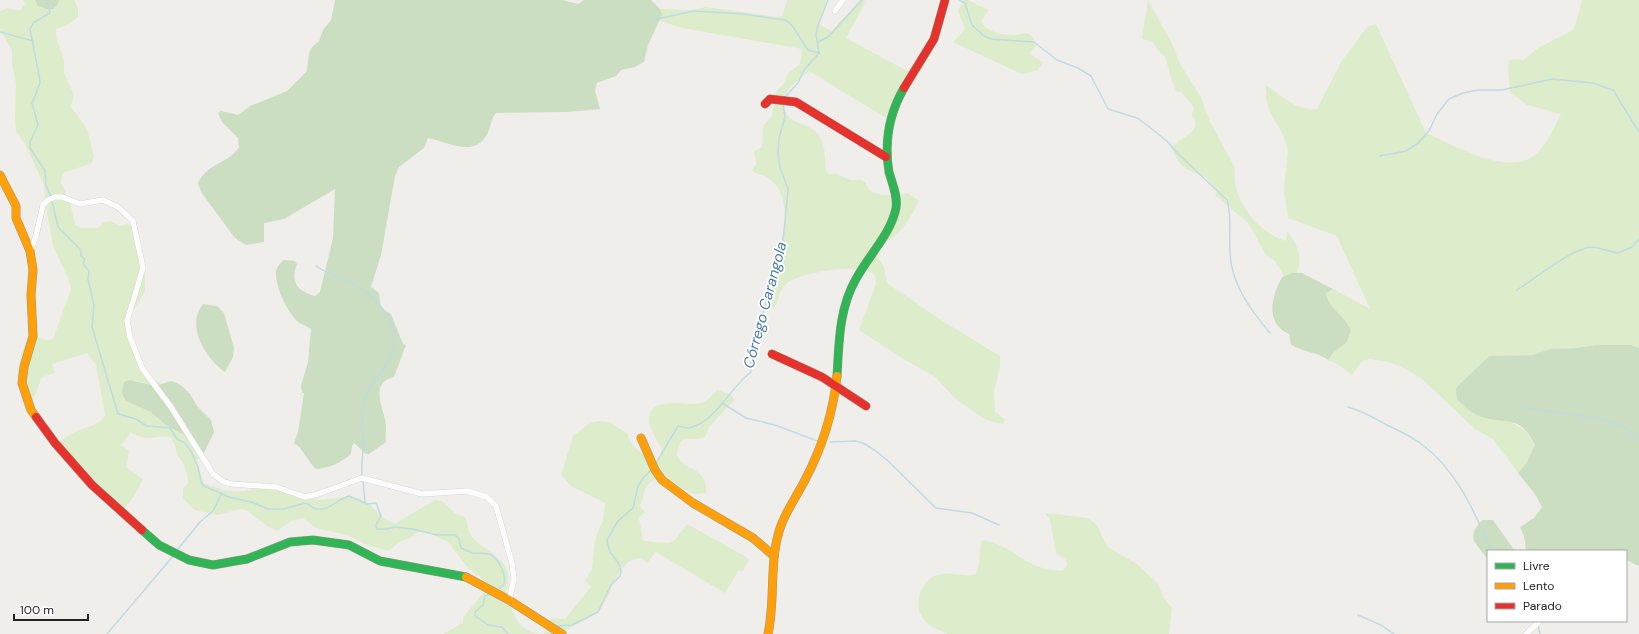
<svg xmlns="http://www.w3.org/2000/svg" width="1639" height="634" font-family="'DM Sans',sans-serif">
	<rect width="100%" height="100%" fill="#f0eeeb"/>
	<g fill="#ddeccb">
		<path d="M23,0H35L38,6L46,9H53L58,4L59,0H74L78,8V17L69,24L56,29L57,40L64,59V73L74,95L71,107L84,124L88,133L94,157L92,163L63,173L61,182L70,203L75,225L82,228H98L104,222L110,221L120,226L128,224L132,226L145,269V291L132,313L127,327L141,371L146,379L161,383L159,386C146,386 136,377 124,382L131,403L151,412L166,425L186,436L204,453L196,461L204,483C215,488 231,493 243,491C254,490 266,484 276,485C290,487 300,497 313,499C326,502 338,496 350,497C376,499 374,519 396,523L435,500L442,501L455,513L465,517C467,523 469,534 473,538C490,555 520,564 504,595L507,597C514,615 518,631 539,634H443L463,623V617L490,585L468,568L448,542L424,531L418,532L410,538L399,542L389,551L367,545L347,535L316,528L303,518L291,521L277,531L267,526L246,510L240,509L218,515L194,510L183,498V489L188,483V477L184,464L177,455L176,448L171,437C154,434 148,444 131,432L121,445L129,451L126,467L143,479L135,495L124,509L85,477L54,445C62,440 71,433 80,430C89,426 99,425 105,415L96,365L87,353L52,364L55,373L42,377L33,400L24,407L17,376L22,351L28,339V323C34,333 40,343 53,339L71,289L68,278L53,246L45,201L44,185L25,144L16,131L15,119L16,84L12,62V50L0,29V12L7,8L20,11L25,4Z"/>
		<path d="M787,0H827L818,24L832,31L860,0H864L865,3L846,38L909,72L897,92L886,118L809,71C798,81 779,91 784,108C786,114 788,117 793,120C801,125 811,126 817,133C826,142 825,160 826,171L829,174H837L851,180H862C866,182 867,187 870,190C877,197 898,196 907,193L919,201C913,213 904,229 893,238C890,240 885,240 882,244C879,248 878,253 878,258L884,267L887,283L944,322L1000,356V366L994,391L995,412L1005,419L1003,424L989,421L977,414L956,399L934,376L905,360L859,330L876,284C876,281 876,278 874,275C862,261 799,273 787,283C780,290 779,296 776,305L771,309L764,300L766,290L787,252L781,242C787,221 788,191 768,178C763,174 756,175 752,170L756,164L754,151L762,147L763,126L772,116L776,92L785,82L788,73L800,64L802,49L682,28L658,20L660,9L691,10L706,7L777,17L782,16Z"/>
		<path d="M964,0H968L988,10L981,22C992,36 1010,37 1026,33L1031,35L1036,45L1029,54L1043,62L1038,70L1022,74L953,42L965,29L958,11Z"/>
		<path d="M1148,0L1173,46L1180,64L1201,97L1210,122L1235,168C1230,198 1258,233 1286,241L1287,231C1297,243 1303,258 1297,273L1284,276L1275,261L1266,255L1248,223L1215,195L1217,192L1207,178L1186,169L1177,160L1172,149C1178,136 1205,133 1192,115L1194,107L1181,92L1176,91L1171,78L1165,56L1160,53L1153,42L1142,39Z"/>
		<path d="M1582,0H1639V348L1631,345H1596L1576,348L1550,349L1533,355L1489,356L1470,376L1501,419C1518,424 1527,430 1535,446L1527,462L1518,473L1493,439L1475,429L1422,379L1408,370L1389,362L1370,359L1362,361L1352,375L1339,365L1328,360L1333,353L1346,343L1328,302L1326,292L1333,289L1370,309L1337,236L1288,218L1284,189L1288,151L1283,135L1269,110L1266,99V85C1282,96 1296,111 1317,109L1341,62L1367,27L1376,24L1426,133C1454,145 1511,179 1537,153C1548,143 1554,127 1561,114L1527,105L1510,92L1508,66L1510,60L1514,59L1523,60L1538,48L1573,30L1575,26Z"/>
		<path d="M717,390L729,394L735,399L709,427L705,437C688,443 680,431 677,455C683,472 708,465 706,493L694,494L669,482L653,480C642,489 645,491 642,503L639,505L645,512L639,518L643,540L651,542L669,543L675,540L687,524L746,557L749,559L743,571L739,570L725,593L656,552L647,563L642,558C616,559 614,591 601,608C593,618 578,623 567,630V634H544L551,618L565,619L591,587L585,581L592,569L595,539L603,520L605,503L571,486L561,475L573,436L590,423L598,421L609,422L628,434C628,447 646,456 656,462L662,450C658,441 651,432 649,422C647,393 689,407 701,403C708,401 712,395 717,390Z"/>
		<path d="M1045,513L1088,518L1096,524L1108,547L1137,564L1158,584L1163,597L1172,608L1169,634H948C941,631 931,627 926,622C910,607 921,576 942,574C954,572 964,578 976,574C981,564 978,551 982,540C1003,543 1016,556 1034,565C1043,569 1053,570 1062,571L1067,566L1066,560L1056,553L1050,520Z"/>
	</g>
	<g fill="#cbdec1">
		<path d="M35,0H59L58,4L53,9H46L38,6Z"/>
		<path d="M335,0H562L578,4L584,0H651L660,9L662,15L648,45L644,62L635,67L621,70L616,76L597,83L595,91L600,109L568,112L496,113C490,119 491,129 486,136C472,158 447,141 428,138L424,148L399,167L395,176L381,255L371,287L379,293L381,308L391,314L403,344L406,345L394,377C367,383 386,412 386,426C386,431 385,436 386,442L369,454H366L354,443L352,446L351,454C340,463 330,468 316,469C307,461 303,448 294,443L298,432L304,393H302L301,386L308,362L311,329C306,325 299,324 295,319C286,309 277,289 276,276C275,268 279,264 284,260L295,261L297,264C290,282 297,291 315,296L320,292L333,238L335,189L284,219L264,223V242L246,245L235,238L201,192L198,183C207,163 231,162 239,147L238,138L222,122L218,113L221,111L238,115L250,106L287,91L307,71L309,53L312,47L319,41L323,30L331,20Z"/>
		<path d="M1292,273H1302L1333,289L1326,293C1329,309 1343,314 1351,330L1346,343L1333,353L1328,360C1317,352 1304,352 1291,345L1289,334C1264,323 1272,296 1282,277Z"/>
		<path d="M203,304L217,306L224,313L234,348L233,357L225,372C206,359 185,326 203,304Z"/>
		<path d="M1596,345H1631L1639,348V566L1626,560V551H1526L1524,536L1520,527L1534,518L1542,507L1535,494L1518,473L1527,462L1535,445C1519,414 1509,425 1482,417C1472,414 1464,406 1457,399L1456,388L1489,356L1533,355L1550,349L1576,348Z"/>
		<path d="M130,380L155,386L171,381L177,383L183,387L190,394L197,406L211,420L214,432L204,453L186,436L166,425L151,412L126,401L122,394L124,382Z"/>
		<path d="M1482,520H1493L1515,551H1488V560C1477,542 1464,540 1482,520Z"/>
	</g>
	<g fill="none" stroke-linecap="round" stroke-linejoin="round">
		<g stroke="#bfdbe3" stroke-width="1.5">
			<path d="M47,0L50,13L33,23L30,29L39,75L40,83L32,103L38,125L30,142V148L45,171L46,186L51,197"/>
			<path d="M959,0L965,3L972,25L984,36L991,39L1034,42L1057,60L1078,68L1091,76L1108,109L1137,118L1147,125L1168,142L1177,153L1227,200C1232,216 1229,234 1230,252C1231,284 1250,309 1270,333"/>
			<path d="M652,20L694,11L744,14L785,20L791,24L808,50L819,53"/>
			<path d="M0,32L33,41"/>
			<path d="M818,42L828,37L862,0"/>
			<path d="M819,53L816,35L817,28L828,0"/>
			<path d="M785,97L798,83L804,70L819,53"/>
			<path d="M1380,156L1406,151L1417,144L1429,131L1437,114L1449,99L1463,93L1478,90H1502L1552,79L1593,83L1613,90L1639,132"/>
			<path d="M52,201L58,227L80,249L81,256L85,259L83,264L89,271L88,279L94,305L92,327L118,414L136,419L147,426L170,428L177,439L185,443L192,453L198,467L201,482L204,486L229,497L251,502L269,509H284L305,503C310,504 312,508 316,509C330,511 337,499 349,496L367,504L376,503L381,516L376,525L377,529H386L395,527L412,529L437,535H455L459,539L461,548C465,549 469,552 473,553C478,553 483,553 489,554C499,558 506,574 504,584L498,590"/>
			<path d="M316,266C331,277 350,279 365,291C390,311 406,338 385,367C378,377 370,385 365,397C360,413 363,430 363,446C363,456 361,467 362,477"/>
			<path d="M1517,290C1533,280 1575,246 1593,247C1601,248 1610,252 1618,253L1632,247L1639,239"/>
			<path d="M722,403L746,418L775,425L820,442"/>
			<path d="M1348,407C1363,411 1374,418 1387,425C1400,431 1413,437 1424,446C1458,472 1475,514 1492,551"/>
			<path d="M1519,407L1603,419L1625,427L1639,440"/>
			<path d="M830,442L856,441L863,443L876,451L888,461L936,508L972,513L999,525"/>
			<path d="M655,465L678,426C681,426 683,428 687,428C713,426 731,386 751,372V361L757,347L759,325L766,303L771,273L775,259L782,246L784,231L788,189L780,168L778,153L779,138L785,117L783,103"/>
			<path d="M363,481L365,502"/>
			<path d="M178,549L200,522L213,511L222,493"/>
			<path d="M491,593L485,596L483,605L475,612V616L488,625L502,627L508,634"/>
			<path d="M1358,615L1381,625L1394,634"/>
			<path d="M1538,625L1540,634"/>
			<path d="M556,626L572,625L598,612L611,585L620,576L621,571L619,564L610,552L607,540L618,521L633,508C639,485 634,487 652,469"/>
			<path d="M107,634L174,555"/>
			<path d="M551,634L552,630"/>
		</g>
		<defs>
			<g id="street">
				<path d="M835,11L843,0"/>
				<path d="M30,251L36,236L43,205L48,200L55,197H62L80,204L103,200L118,207L133,221L143,268L127,321L130,337L142,368L171,407L213,474L224,482L232,484L276,487L305,497L318,494L362,478L422,494L467,491L487,497L496,506L512,563L514,579L509,600"/>
				<path d="M1526,634L1540,621"/>
			</g>
			<g id="fast">
				<path d="M837,376C839,343 839,308 856,279C868,256 891,234 896,208C898,196 892,183 889,172C884,142 889,114 904,88"/>
				<path d="M142,530L159,545L189,560L213,565L247,559L290,542L313,540L349,545L380,561L466,577"/>
			</g>
			<g id="slow">
				<path d="M0,175L16,206V218L30,251L33,270L31,295L33,336L24,367L22,383L31,410L36,417"/>
				<path d="M641,438L655,470L662,480L693,503L753,538L774,556"/>
				<path d="M466,577L509,600L562,634"/>
				<path d="M768,634C776,598 768,557 782,523C788,508 798,494 805,480C823,446 833,414 837,376"/>
			</g>
			<g id="jam">
				<path d="M904,88L934,39L945,0"/>
				<path d="M765,104L770,99L796,102L886,157"/>
				<path d="M772,354L822,377L866,406"/>
				<path d="M36,417L55,443L92,485L142,530"/>
			</g>
		</defs>
		<use href="#street" stroke="#c9c8c7" stroke-width="6"/>
		<use href="#fast" stroke="#999a82" stroke-width="9"/>
		<use href="#slow" stroke="#999a82" stroke-width="9"/>
		<use href="#jam" stroke="#999a82" stroke-width="9"/>
		<use href="#street" stroke="#fdfcfc" stroke-width="5.5"/>
		<use href="#fast" stroke="#30b455" stroke-width="8"/>
		<use href="#slow" stroke="#ff9f0a" stroke-width="8"/>
		<use href="#jam" stroke="#e5322d" stroke-width="8"/>
	</g>
	<g text-anchor="middle" stroke-width="3.5" stroke-linejoin="round" paint-order="stroke">
		<g font-size="15" font-style="italic" fill="#4a7aab" stroke="#fff">
			<text transform="translate(765 305) rotate(-75)" y="5">Córrego Carangola</text>
		</g>
	</g>
	<rect x="1487" y="550" width="140" height="72" fill="#ffffff" stroke="#a7a7a7"/>
	<rect x="1495" y="563" width="20" height="6" fill="#30b455" stroke="#a7a7a7"/>
	<text x="1523" y="570" font-size="12" fill="#222222">Livre</text>
	<rect x="1495" y="583" width="20" height="6" fill="#ff9f0a" stroke="#a7a7a7"/>
	<text x="1523" y="590" font-size="12" fill="#222222">Lento</text>
	<rect x="1495" y="603" width="20" height="6" fill="#e5322d" stroke="#a7a7a7"/>
	<text x="1523" y="610" font-size="12" fill="#222222">Parado</text>
	<path d="M14 614v6h74v-6" fill="none" stroke="#222222" stroke-width="2"/>
	<text x="20" y="614" font-size="12" fill="#222222" stroke="#ffffff" stroke-width="3" paint-order="stroke">100 m</text>
</svg>
